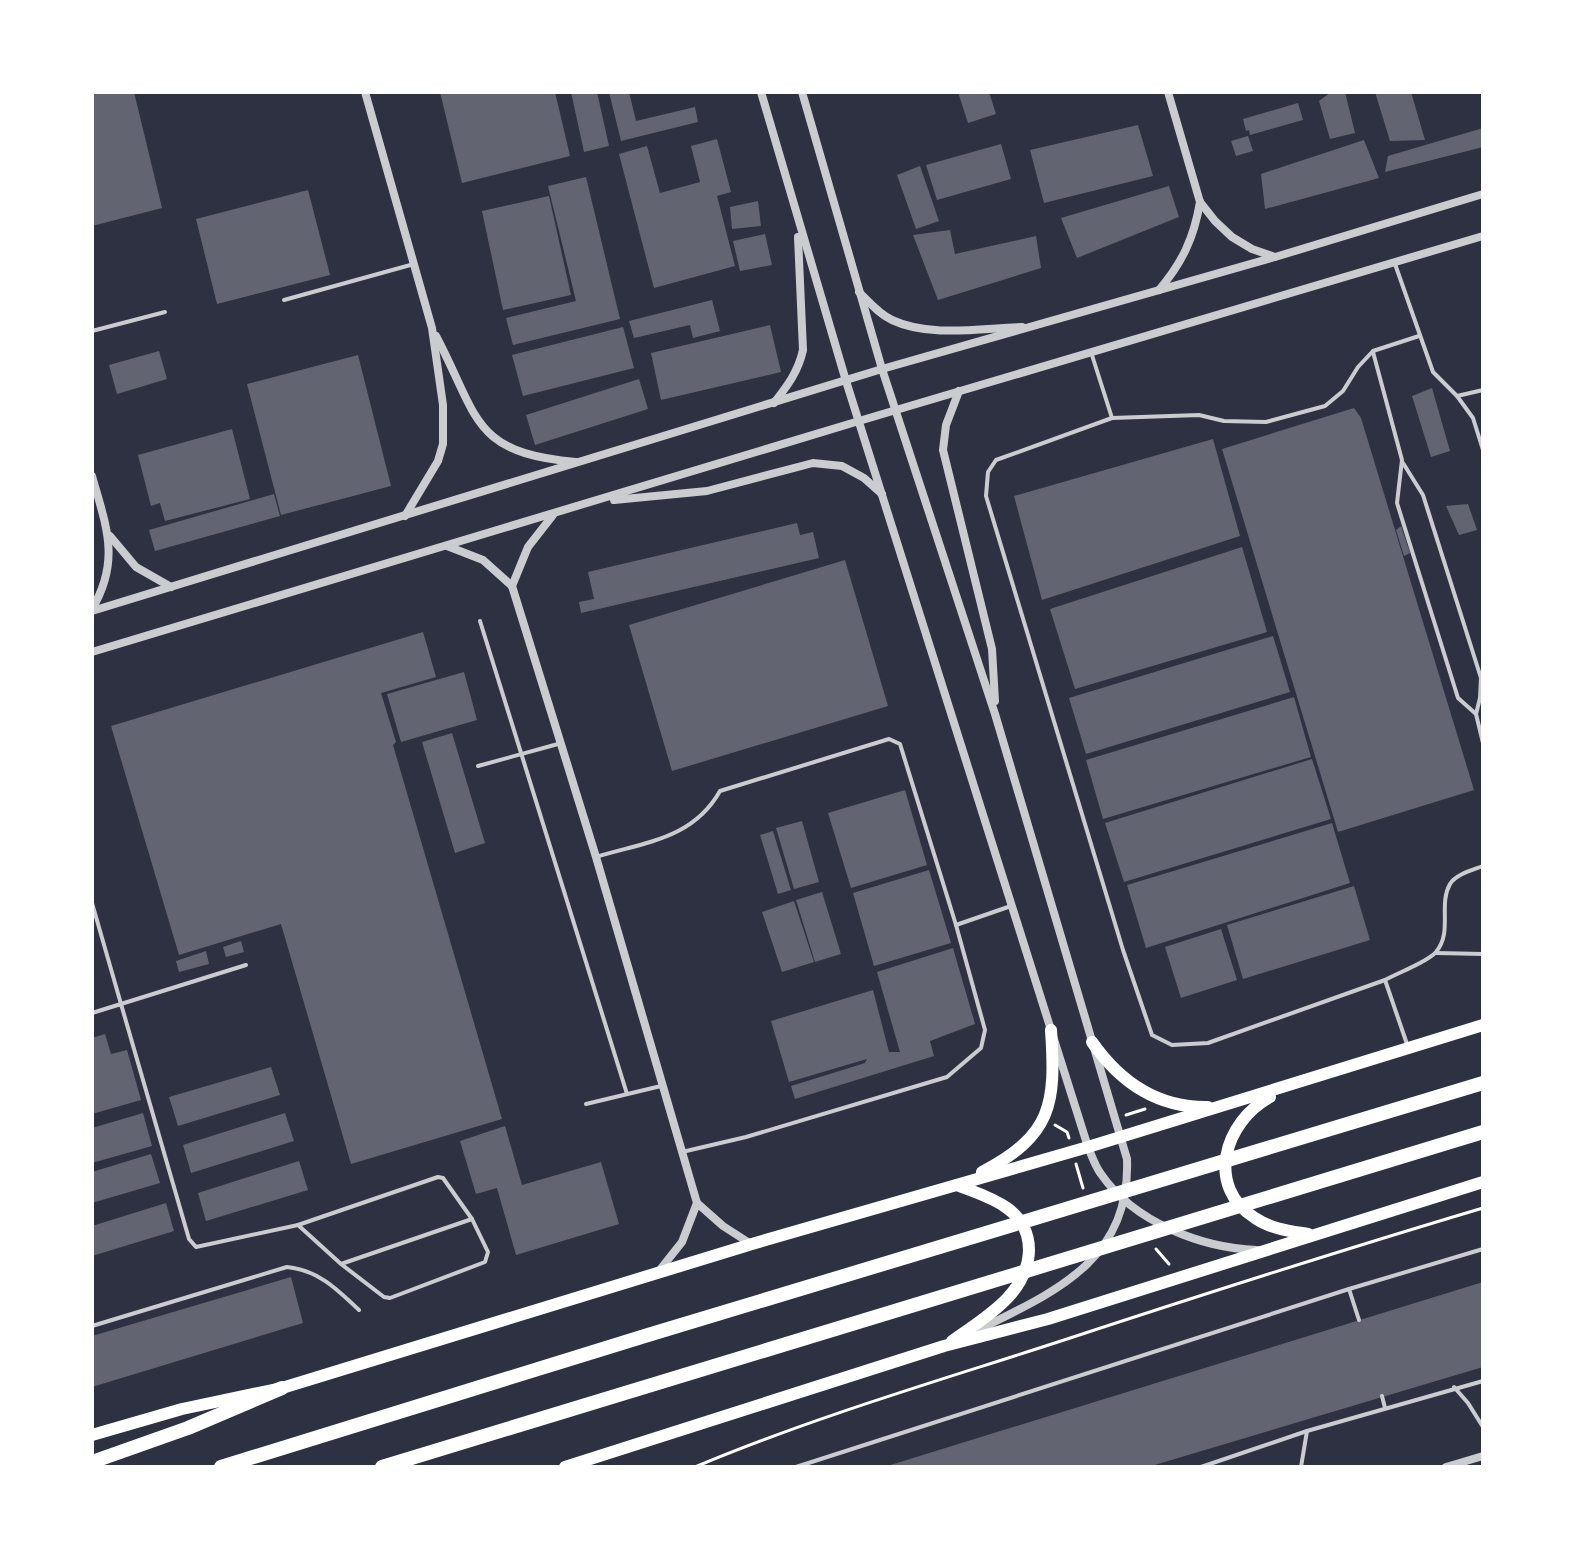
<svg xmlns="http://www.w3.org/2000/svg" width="1575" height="1559" font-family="Signika,sans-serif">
	<rect width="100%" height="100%" fill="#2d3142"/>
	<g fill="#626471">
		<path d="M92,92H134L162,208L92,226Z"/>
		<path d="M440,92H555L570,156L462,183Z"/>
		<path d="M571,92H597L609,146L584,152Z"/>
		<path d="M609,92H629L636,121L695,107L698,122L621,141Z"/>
		<path d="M958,92H989L996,114L968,123Z"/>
		<path d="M1331,92H1345L1355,133L1330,139L1319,101Z"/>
		<path d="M1375,92H1411L1425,140L1390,141Z"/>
		<path d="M1298,103L1303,120L1250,135L1249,130L1246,131L1243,119Z"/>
		<path d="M1138,125L1153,176L1044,203L1030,150Z"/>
		<path d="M1483,128V147L1385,172L1388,156Z"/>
		<path d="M1248,136L1253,151L1236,156L1231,141Z"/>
		<path d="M717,139L731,192L717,196L735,266L654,288L619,154L647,146L660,193L700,182L691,146Z"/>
		<path d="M1364,140L1379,178L1265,209L1261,174Z"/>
		<path d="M1001,144L1011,179L937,200L926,165Z"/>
		<path d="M920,166L939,221L916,229L897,175Z"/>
		<path d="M586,177L620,319L513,345L506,318L576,301L548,186Z"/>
		<path d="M1169,186L1179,217L1077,258L1061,218Z"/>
		<path d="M308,190L330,275L217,304L196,219Z"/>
		<path d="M549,196L571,295L503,310L482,211Z"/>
		<path d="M758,201L761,226L732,229L730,207Z"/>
		<path d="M950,230L955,254L1036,236L1041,268L938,300L913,235Z"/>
		<path d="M765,234L772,265L740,271L733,241Z"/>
		<path d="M712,300L720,331L693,338L690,325L634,338L629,321Z"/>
		<path d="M770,325L781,372L661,400L651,353Z"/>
		<path d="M623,327L634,368L523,396L512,355Z"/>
		<path d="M159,351L167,379L117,394L109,365Z"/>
		<path d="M358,355L391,486L281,515L247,384Z"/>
		<path d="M639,379L648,409L535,445L526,415Z"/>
		<path d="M1432,388L1450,451L1431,457L1412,396Z"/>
		<path d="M1354,408L1361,418L1474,790L1338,832L1222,449Z"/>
		<path d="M232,429L250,499L165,521L160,503L151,506L138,455Z"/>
		<path d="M1213,439L1240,536L1042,600L1014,496Z"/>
		<path d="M274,494L280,516L155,551L149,530Z"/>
		<path d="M1468,504L1477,530L1459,535L1446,506Z"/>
		<path d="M797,523L800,535L813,532L819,558L581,613L579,602L594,599L588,572Z"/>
		<path d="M1401,526L1410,553L1404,556L1396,530Z"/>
		<path d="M1242,547L1267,632L1075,689L1050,609Z"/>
		<path d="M845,560L888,706L672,771L629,625Z"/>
		<path d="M423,632L436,677L381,693L396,742L393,745L502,1119L351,1164L281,924L179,955L111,726Z"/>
		<path d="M1273,636L1290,692L1086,754L1069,698Z"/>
		<path d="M464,672L477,720L401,742L387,694Z"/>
		<path d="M1294,697L1311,757L1103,819L1086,760Z"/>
		<path d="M452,733L485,843L455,853L422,742Z"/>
		<path d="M1312,759L1331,819L1124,882L1105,823Z"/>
		<path d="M905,790L927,865L851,888L828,813Z"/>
		<path d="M802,821L819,882L794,889L776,828Z"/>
		<path d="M1332,823L1350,883L1146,948L1127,885Z"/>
		<path d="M773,831L791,890L778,894L760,835Z"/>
		<path d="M929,870L951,943L874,966L853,893Z"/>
		<path d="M1354,886L1370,940L1243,979L1227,925Z"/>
		<path d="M822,892L841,954L815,962L796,900Z"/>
		<path d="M794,901L814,962L782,972L762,912Z"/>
		<path d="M1221,929L1237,980L1181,998L1165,947Z"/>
		<path d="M241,941L244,952L226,957L223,947Z"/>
		<path d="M953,948L975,1024L930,1041L934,1056L795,1099L791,1086L865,1063L867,1059L789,1082L771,1021L873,990L889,1052H900L877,972Z"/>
		<path d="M206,951L209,964L179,972L176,961Z"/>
		<path d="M105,1034L111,1054L127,1050L141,1100L92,1114V1038Z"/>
		<path d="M271,1067L280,1095L178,1126L169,1097Z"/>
		<path d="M143,1113L152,1146L92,1163V1128Z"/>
		<path d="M285,1113L294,1141L191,1173L183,1145Z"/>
		<path d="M505,1126L522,1185L601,1162L619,1224L516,1255L497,1188L476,1194L460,1141Z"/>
		<path d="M151,1154L160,1183L92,1203V1172Z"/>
		<path d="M299,1161L308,1190L206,1221L198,1193Z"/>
		<path d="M166,1203L174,1231L92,1256V1226Z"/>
		<path d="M291,1277L303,1323L92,1387V1336Z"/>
		<path d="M1483,1282V1367L1148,1467H884Z"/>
	</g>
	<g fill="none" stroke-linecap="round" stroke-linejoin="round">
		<g stroke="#fff" stroke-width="3">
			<path d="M1126,1115L1145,1109"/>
			<path d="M1055,1125L1067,1132L1069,1138"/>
			<path d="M1076,1164L1083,1188"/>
			<path d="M1156,1249L1169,1264"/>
			<path d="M695,1467C814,1417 938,1381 1061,1341C1201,1295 1342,1250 1483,1208"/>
		</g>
		<g stroke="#caccd0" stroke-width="4">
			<path d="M1395,264L1433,372L1457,396L1473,418L1483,450"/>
			<path d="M284,300L414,264"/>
			<path d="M92,331L165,312"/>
			<path d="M1091,352L1112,418"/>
			<path d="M1373,352L1402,460L1397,503L1458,698L1476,714L1483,743"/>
			<path d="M1457,396L1483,390"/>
			<path d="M1403,463L1423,495L1481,678L1480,698L1476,714"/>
			<path d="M480,621L627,1094"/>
			<path d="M478,766L558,744"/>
			<path d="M596,857C645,842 693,839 720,791L889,739L900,744L956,925L985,1030L981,1048L947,1077L746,1137L682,1152"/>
			<path d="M92,903L121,1004L246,965"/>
			<path d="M956,925L1011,906"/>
			<path d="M1436,953L1483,954"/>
			<path d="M1385,980C1397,973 1428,962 1436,952C1453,932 1438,905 1450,884C1456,874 1473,870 1483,866"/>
			<path d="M92,1013L121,1004L189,1239L196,1247L298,1225L341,1264L384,1297L390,1298L485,1262L488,1252L472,1219L341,1264"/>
			<path d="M1408,1047L1385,980L1208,1043L1172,1045L1152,1035L1123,950L986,496L988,472L996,460L1112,418L1199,415L1224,421L1266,422L1325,406L1343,391L1358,367L1373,351L1419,336"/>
			<path d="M586,1104L661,1086"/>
			<path d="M298,1225L438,1177L443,1178L472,1219"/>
			<path d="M1349,1289L1359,1320"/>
			<path d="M92,1326L287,1267C318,1270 337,1289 359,1310"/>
			<path d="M1454,1387L1468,1403L1483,1427"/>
			<path d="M1382,1396L1385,1408"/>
			<path d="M796,1467L1349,1289L1483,1249"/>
			<path d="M1201,1467L1307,1431L1483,1381"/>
			<path d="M1301,1467L1307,1431"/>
		</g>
		<g stroke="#caccd0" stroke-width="8">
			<path d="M365,92L432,328L443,405V444L438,461L405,516"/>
			<path d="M761,92L846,381L1088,1147C1092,1156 1095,1166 1101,1174C1134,1222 1201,1248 1257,1250"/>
			<path d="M802,92L882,369L995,714L1127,1159C1131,1262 1052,1293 974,1332"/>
			<path d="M1168,92L1200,202L1215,221L1232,237L1252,249L1275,257"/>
			<path d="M1159,290C1182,263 1194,238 1200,202"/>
			<path d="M859,292C869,302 879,314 892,320C930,338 982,328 1022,327"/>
			<path d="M436,336C479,417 471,453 576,462"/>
			<path d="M959,391L946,425L943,450L992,649L995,701"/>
			<path d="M774,403C788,385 798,372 803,350L798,237"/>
			<path d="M92,476C106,526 121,560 92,609"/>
			<path d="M614,500L707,491L813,463L842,466L864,478L882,494"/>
			<path d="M110,536L136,567L171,587"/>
			<path d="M447,546L483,560L512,586L596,857L697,1203L723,1226L751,1244"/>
			<path d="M512,586L528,547L553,515"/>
			<path d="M92,611L882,369L1275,257L1483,194"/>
			<path d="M92,652L859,421L1483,236"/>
			<path d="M659,1271L682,1242L697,1203"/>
			<path d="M1446,1467L1483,1456"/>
		</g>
		<g stroke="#fff" stroke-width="12">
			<path d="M1092,1042C1120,1082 1158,1108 1208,1107"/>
			<path d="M1270,1097C1224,1122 1205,1187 1255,1218C1271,1229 1290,1231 1308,1234"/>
			<path d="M982,1172C1052,1135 1056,1105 1051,1030"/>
			<path d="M952,1341C984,1318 1028,1294 1029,1250C1029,1233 1021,1218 1007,1208C992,1197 974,1192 957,1185"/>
			<path d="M92,1435L182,1409L282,1388L752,1244L1088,1147L1483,1025"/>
			<path d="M565,1467L944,1346L1048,1319L1483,1182"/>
		</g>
		<g stroke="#fff" stroke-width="14">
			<path d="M92,1462L188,1428L282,1388"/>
			<path d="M221,1467L648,1335L1483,1083"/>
			<path d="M382,1467L1483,1132"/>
		</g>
	</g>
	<rect width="1575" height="1559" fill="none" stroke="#ffffff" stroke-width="188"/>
</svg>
